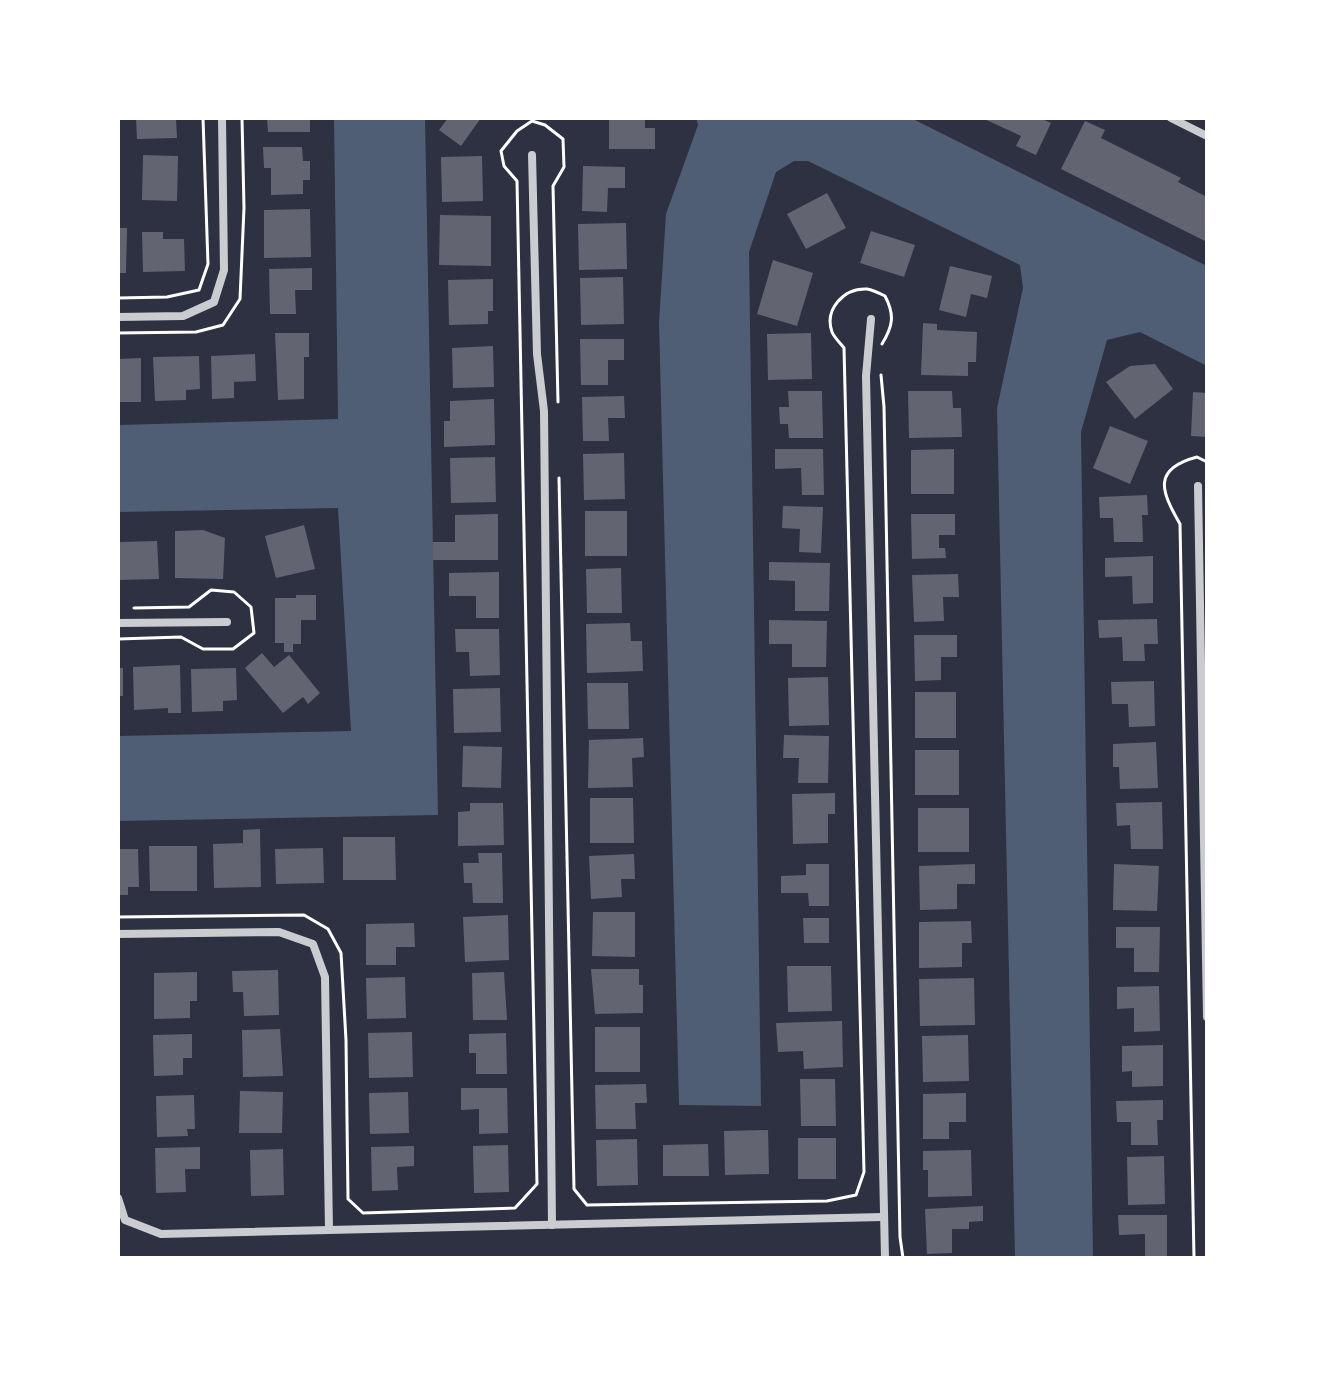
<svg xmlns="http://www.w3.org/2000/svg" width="1325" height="1376" font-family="'Source Sans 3',sans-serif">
	<rect width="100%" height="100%" fill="#2d3142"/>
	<g fill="#4f5d75">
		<path d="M334,118H425L438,815L118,821V736L351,731L338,508L118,512V425L338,419Z"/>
		<path d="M696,118H911L1207,266V366L1140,332L1107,340L1081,432L1093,1258H1015L997,408L1023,288L1020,265L808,161H794L776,172L749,252L761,1106L679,1105L659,322L666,214L698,125Z"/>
	</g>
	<g fill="#626471">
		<path d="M136,118H176L177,138L137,139Z"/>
		<path d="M267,118H310V132H268Z"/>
		<path d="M448,118H481L461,146L439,130Z"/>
		<path d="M609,118H645V128H655V149H609Z"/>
		<path d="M982,118H1040L1051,123L1036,155L1016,146L1021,136Z"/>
		<path d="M1085,121L1105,130L1101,138L1181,178L1178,182L1207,197V242L1061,169Z"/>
		<path d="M263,147H302L303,161H310V180H303V194L271,195V168H264Z"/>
		<path d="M143,155L178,156L177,201L142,200Z"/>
		<path d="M482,156L483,201L442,202L441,157Z"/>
		<path d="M583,166L625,167V188H608L607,212L582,211Z"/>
		<path d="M827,193L846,228L806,249L787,214Z"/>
		<path d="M310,209L311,257L264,258V210Z"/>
		<path d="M440,215L491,216V266L439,265Z"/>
		<path d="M626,223L627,269L579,270L578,224Z"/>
		<path d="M118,228H127L126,273H118Z"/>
		<path d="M871,231L915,245L904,277L860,263Z"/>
		<path d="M142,232H163V239H184L185,271L143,272Z"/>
		<path d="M773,260L813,273L797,326L757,314Z"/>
		<path d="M950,266L992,276L987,298L971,294L966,317L939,310Z"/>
		<path d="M312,268V290H295L296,314H270L269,269Z"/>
		<path d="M623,277L624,324L581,325L580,278Z"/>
		<path d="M493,279V311H488V324L449,325L448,280Z"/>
		<path d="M923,323L937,324V330L977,332L976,362H968V376L921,375Z"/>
		<path d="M275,333H309V357H304V399L278,400Z"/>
		<path d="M811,333L812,379L768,380L767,334Z"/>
		<path d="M580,339H624V360H608V385H581Z"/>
		<path d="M493,346L494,387L453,388L452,348Z"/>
		<path d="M255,354L256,381L234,382V398L212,399L211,356Z"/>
		<path d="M199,356L200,389L186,390V400L155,401L153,357Z"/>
		<path d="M141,358V402H118V359Z"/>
		<path d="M1155,364L1173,389L1135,419L1106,382L1130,366Z"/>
		<path d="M788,391H822L823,438H789L788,424H780L779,407H789Z"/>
		<path d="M908,391H952L953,408H961L962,437L909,438Z"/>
		<path d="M1193,392L1207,393V437L1191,436Z"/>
		<path d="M624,396L625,418H608L609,441H583L582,397Z"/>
		<path d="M494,399L495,445L444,447V421H450V401Z"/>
		<path d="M1110,426L1148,441L1130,484L1093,468Z"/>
		<path d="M775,449H823L824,495H802L801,468L775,469Z"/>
		<path d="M954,449V494H911V450Z"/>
		<path d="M624,453L625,499L584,500L583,454Z"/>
		<path d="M495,457L496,502L451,503L450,458Z"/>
		<path d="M1147,495L1148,515H1142L1143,542H1114L1113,518H1100L1099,497Z"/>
		<path d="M783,506L823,507L821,553L799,552L800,529L782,528Z"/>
		<rect x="585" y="511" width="42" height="45"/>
		<path d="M498,514V560H433V542H455V515Z"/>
		<path d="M911,514H955V535H939V548H945L946,558L912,559Z"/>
		<path d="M304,525L315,569L276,578L265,536Z"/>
		<path d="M203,530L225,538L223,579L175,578V531Z"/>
		<path d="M157,541L159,579L118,580V542Z"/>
		<path d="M1153,556V603L1133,604L1132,576L1105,577V558Z"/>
		<path d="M769,562L830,563L829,611H795V581L769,580Z"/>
		<path d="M621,568L622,613H587L586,569Z"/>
		<path d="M499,572V618H476V596H449V573Z"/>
		<path d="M958,574L959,597H943L944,621L914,622L912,575Z"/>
		<path d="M296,595H316V620H301V644H293V652H284V643H275V598H296Z"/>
		<path d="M1157,619L1158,644H1144L1145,661H1123L1122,637L1099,638L1098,620Z"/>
		<path d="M769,620L827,621L826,667H792V644H769Z"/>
		<path d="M630,623L631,641H642L643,671L587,673L586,624Z"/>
		<path d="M455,629H499L500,675L470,676L469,652H456Z"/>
		<path d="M914,635H957V657H941V680L915,681Z"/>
		<path d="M262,653L274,667L289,655L320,693L308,704L303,697L283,713L245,668Z"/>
		<path d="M180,665L181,713H168V708L134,710L133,667Z"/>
		<rect x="118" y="668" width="5" height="28"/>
		<path d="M236,668L237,700L223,701V711L192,712L191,669Z"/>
		<path d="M828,677L829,725L789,726L788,678Z"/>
		<path d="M1154,681L1155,726L1129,727L1128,704H1112L1111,682Z"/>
		<path d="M587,683H628L629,729H588Z"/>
		<path d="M500,688L501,732L454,733L453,689Z"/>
		<rect x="915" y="692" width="41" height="46"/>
		<path d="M784,735L829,736L828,783H798L799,758H783Z"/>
		<path d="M643,738L644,757L632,758L633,787L588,788L589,740Z"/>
		<path d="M1156,742L1158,788L1120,789L1119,767H1113V744Z"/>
		<path d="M463,746L502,747L501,788L462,787Z"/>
		<rect x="915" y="750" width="44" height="45"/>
		<path d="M835,793V814H828V843L793,844L792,794Z"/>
		<path d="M590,798H633L634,843H590Z"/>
		<path d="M1162,802L1163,849H1131L1130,825L1117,826L1116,803Z"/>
		<path d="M470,803H503L504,845L458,846V812L470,811Z"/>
		<rect x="918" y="808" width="51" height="44"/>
		<path d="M260,829L261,887L214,888L213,844L243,843V830Z"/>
		<path d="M343,837H395L396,880H343Z"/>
		<path d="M149,846H197V891H150Z"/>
		<path d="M323,848L324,883L276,884L275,849Z"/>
		<path d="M118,849H138L139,887H128V895H118Z"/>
		<path d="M478,853H502L503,903H473L472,883H464L463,863H479Z"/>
		<path d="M634,854L635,879H621L622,897L591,899L589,856Z"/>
		<path d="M806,864H829V906H809L808,893H781V876L806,875Z"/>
		<path d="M975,864V884H957V909L920,910L919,866Z"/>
		<path d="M1114,864L1159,866L1157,911L1113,910Z"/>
		<path d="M593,912H635V957L592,956Z"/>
		<path d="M508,915L509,960L465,962L463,917Z"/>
		<path d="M803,918H829V943H804Z"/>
		<path d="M971,921L972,943H962V967L919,968V922Z"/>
		<path d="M414,923L415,947H396V965H366V924Z"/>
		<path d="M1116,927H1160L1159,972H1134V948H1116Z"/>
		<path d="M787,966H831L832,1011L788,1012Z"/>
		<path d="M591,969H639V985H643V1013L595,1014Z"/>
		<path d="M278,970L279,1015L244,1016L243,992H233L232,971Z"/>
		<path d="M197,972V1001H190V1018L154,1019V973Z"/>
		<path d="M504,972L507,1020H473L472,973Z"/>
		<path d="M405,977L406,1018L367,1019L366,978Z"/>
		<path d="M974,978L975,1025L920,1026L919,979Z"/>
		<path d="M1159,986L1160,1031L1134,1032V1008L1117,1009V987Z"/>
		<path d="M842,1021L843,1067L804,1069L803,1051L778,1052L776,1023Z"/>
		<rect x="595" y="1027" width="45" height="45"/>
		<path d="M280,1029L283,1076L243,1077L242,1030Z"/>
		<path d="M412,1032L413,1077L369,1078L368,1033Z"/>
		<path d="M506,1033L507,1074H476V1053H469V1034Z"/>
		<path d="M192,1034V1058H183V1075L154,1076L153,1035Z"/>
		<path d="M968,1035L969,1081L923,1082L922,1036Z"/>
		<path d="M1163,1045V1086L1132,1087V1071L1122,1072V1046Z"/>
		<path d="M800,1079H835L836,1126H801Z"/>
		<path d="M646,1084L647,1103H635L636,1129H596L595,1085Z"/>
		<path d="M461,1088H507L508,1133L479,1134V1109L461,1110Z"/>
		<path d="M240,1091L283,1092L282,1133H239Z"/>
		<path d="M408,1092L409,1133L370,1134L369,1093Z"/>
		<path d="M966,1093V1122H949V1139H923V1094Z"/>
		<path d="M194,1095L195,1129H187L188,1136L157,1137L156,1096Z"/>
		<path d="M1163,1100V1120H1157L1158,1145H1131V1122H1117L1116,1101Z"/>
		<path d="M768,1130L769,1174L725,1175L724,1131Z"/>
		<rect x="798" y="1138" width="38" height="41"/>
		<path d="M637,1139L638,1185L597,1186L596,1140Z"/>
		<path d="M708,1144L709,1176H663V1145Z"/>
		<path d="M508,1145L509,1192L474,1193L473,1146Z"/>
		<path d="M414,1146V1166L397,1167L398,1190L372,1191L371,1147Z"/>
		<path d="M200,1147V1169H185L186,1192L156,1193L155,1148Z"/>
		<path d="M283,1149L284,1195L251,1196L250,1150Z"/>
		<path d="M971,1150L972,1196L928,1197V1170H923V1151Z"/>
		<path d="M1164,1156L1165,1204L1128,1205L1127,1157Z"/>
		<path d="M983,1206V1221L969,1222V1229H952V1253L927,1254L925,1209Z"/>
		<path d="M1118,1215H1167V1258H1145V1234L1119,1235Z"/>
	</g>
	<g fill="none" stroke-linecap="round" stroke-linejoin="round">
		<g stroke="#fff" stroke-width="3">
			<path d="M118,298L167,297L199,290L208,264L203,118"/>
			<path d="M118,333L196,332L223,325L240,299L244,208L242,118"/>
			<path d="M881,375L884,407L900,1237L903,1258"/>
			<path d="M559,478L574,1189L587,1205L827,1201L856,1195L864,1172L844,348C840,343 834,337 832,332C824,309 844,288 867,289C873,290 879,293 885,296C895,315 893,326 882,344"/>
			<path d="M118,639L181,637L203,649H233L254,633L251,607L234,592L211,590L189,607L134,608"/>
			<path d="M118,917L304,915L328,929L341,953L346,1040L348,1199L363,1213L515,1208L537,1184L517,181L504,166L501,151L517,131L532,121L545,125L563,139L564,167L553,186L558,402"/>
			<path d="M1194,1258L1180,524C1161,491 1152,469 1197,457L1207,462"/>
		</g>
		<g stroke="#caccd0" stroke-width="8">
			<path d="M1171,118L1207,136"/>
			<path d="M532,155L537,354L544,411L552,1225"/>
			<path d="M118,317L183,316L214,302L224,270L222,118"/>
			<path d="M871,319L866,376L885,1258"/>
			<path d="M1198,486L1207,1017"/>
			<path d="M118,623L227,622"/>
			<path d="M118,934L279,932L313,944L325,977L329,1230"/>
			<path d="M118,1198L125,1220L161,1234L883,1217"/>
		</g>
	</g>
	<rect width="1325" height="1376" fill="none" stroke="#ffffff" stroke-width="240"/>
</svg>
